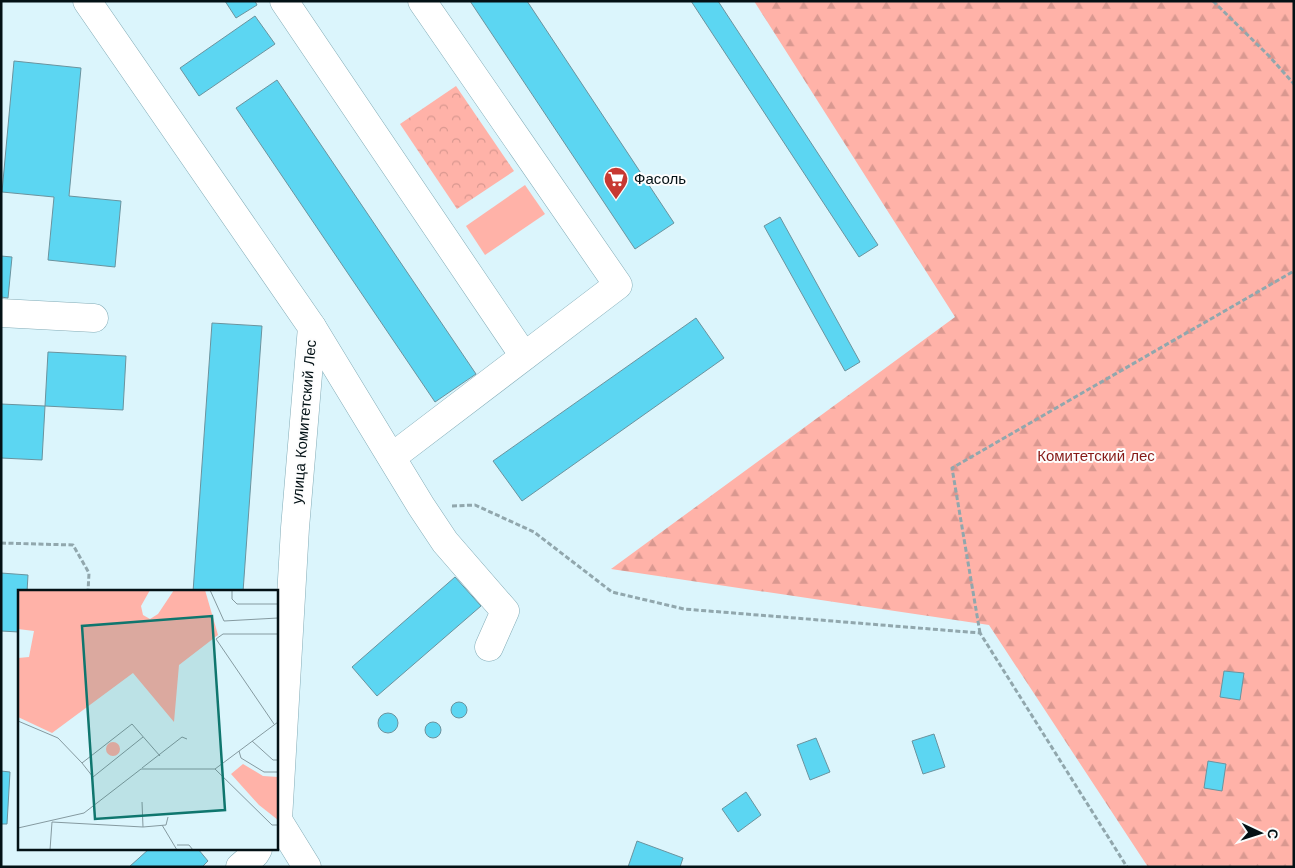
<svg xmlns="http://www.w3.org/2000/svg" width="1295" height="868" font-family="'Work Sans',sans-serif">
	<defs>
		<pattern id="forest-firs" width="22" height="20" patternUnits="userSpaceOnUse" patternTransform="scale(1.25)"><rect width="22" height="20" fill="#ffb2a8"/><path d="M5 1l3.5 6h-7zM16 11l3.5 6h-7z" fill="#d99890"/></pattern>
		<pattern id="park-crowns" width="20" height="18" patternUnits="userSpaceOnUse" patternTransform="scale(1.25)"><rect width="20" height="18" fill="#ffb2a8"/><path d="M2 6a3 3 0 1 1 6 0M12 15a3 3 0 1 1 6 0" fill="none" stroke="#d99890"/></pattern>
	</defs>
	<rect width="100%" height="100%" fill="#dbf5fc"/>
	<path fill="#ffb2a8" d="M525,185L545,214L485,255L466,226Z"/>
	<path fill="url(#forest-firs)" d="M754,1H1294V867H1148L989,625L611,569L955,317Z"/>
	<path fill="url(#park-crowns)" d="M456,86L514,171L457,209L400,124Z"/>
	<g fill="#5cd6f2" stroke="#6b939e">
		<path d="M225,1H255L257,5L236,18Z"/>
		<path d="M470,1H527L674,223L635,249Z"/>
		<path d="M691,1H718L878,245L859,257Z"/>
		<path d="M255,16L275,44L199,96L180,68Z"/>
		<path d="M14,61L81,68L69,196L121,201L115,267L48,260L54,197L2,192Z"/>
		<path d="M277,80L476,374L435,402L236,108Z"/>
		<path d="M780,217L860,362L845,371L764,226Z"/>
		<path d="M1,256L12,257L8,298L1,297Z"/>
		<path d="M696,318L724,358L522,501L493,461Z"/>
		<path d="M212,323L262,326L243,592H193Z"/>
		<path d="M48,352L126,356L123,410L45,406Z"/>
		<path d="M1,404L45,406L42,460L1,458Z"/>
		<path d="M1,573L28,575L27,592H19V632L1,631Z"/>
		<path d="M455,577L481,606L377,696L352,667Z"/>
		<path d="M1224,671L1244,673L1240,700L1220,697Z"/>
		<circle cx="459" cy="710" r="8"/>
		<circle cx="388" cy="723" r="10"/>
		<circle cx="433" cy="730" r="8"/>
		<path d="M934,734L945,767L923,774L912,741Z"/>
		<path d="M816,738L830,772L810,780L797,745Z"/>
		<path d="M1208,761L1226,764L1222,791L1204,788Z"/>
		<path d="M1,771L10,772L7,824H1Z"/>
		<path d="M746,792L761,815L738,832L722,809Z"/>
		<path d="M637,841L683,858L680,867H628Z"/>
		<path d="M149,849H198L208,861L202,867H129Z"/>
	</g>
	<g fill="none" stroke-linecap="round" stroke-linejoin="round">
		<defs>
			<g id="minor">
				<path d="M87,1L312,327L295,528L278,820L276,822"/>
				<path d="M284,1L524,356"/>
				<path d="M1,313L94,318"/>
				<path d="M312,327L421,506L445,542L505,611L489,647"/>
				<path d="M392,457L618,285L422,1"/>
				<path d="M278,820L307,867"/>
				<path d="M240,867L255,854L258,849"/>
			</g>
		</defs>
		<use href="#minor" stroke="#83acb7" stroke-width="29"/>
		<g stroke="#91a7ad" stroke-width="3" stroke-dasharray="5 2.5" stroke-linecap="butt">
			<path d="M1213,1L1269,56L1294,84"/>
			<path d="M452,506L475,505L534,532L612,592L684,609L980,633L1127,867"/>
			<path d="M1,543L73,545L89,573L88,592"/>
			<path d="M980,633L952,468L1294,271"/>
		</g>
		<use href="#minor" stroke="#fff" stroke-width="28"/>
	</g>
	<defs>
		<symbol id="supermarket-pin" viewBox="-11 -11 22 30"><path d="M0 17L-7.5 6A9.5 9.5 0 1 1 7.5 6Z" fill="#c73932" stroke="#fdfdfd"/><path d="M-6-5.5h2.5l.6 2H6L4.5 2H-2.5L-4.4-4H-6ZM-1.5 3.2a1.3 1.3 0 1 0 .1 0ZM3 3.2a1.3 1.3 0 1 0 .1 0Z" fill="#fff"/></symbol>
	</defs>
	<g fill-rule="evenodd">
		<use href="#supermarket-pin" x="602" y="165" width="28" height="38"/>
	</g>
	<g text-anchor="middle" stroke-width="4" stroke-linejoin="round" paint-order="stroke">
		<g font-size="15" fill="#031115" stroke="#fdfdfd" text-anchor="start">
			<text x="634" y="184">Фасоль</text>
		</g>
		<g font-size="15" fill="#031115" stroke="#fdfdfd">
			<text transform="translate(304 422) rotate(-85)" y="5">улица Комитетский Лес</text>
		</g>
		<g font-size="15" fill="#861916" stroke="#fdfdfd">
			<text x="1096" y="461">Комитетский лес</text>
		</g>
	</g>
	<g transform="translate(18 590)">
		<rect width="260" height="260" fill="#dbf5fc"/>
		<path d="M0,0H132L123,16L125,25L132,29L140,24L156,0H187L200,45L161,75L156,132L115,83L34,143L0,127V68L11,67L16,41L0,39Z" fill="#ffb2a8"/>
		<path d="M88 159a7 7 0 1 1 14 0a7 7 0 1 1-14 0ZM225,174L245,186L260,187V230L241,215L213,184Z" fill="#ffb2a8"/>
		<path fill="none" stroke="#859aa0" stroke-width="1" d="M192,0L206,31L260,28M214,0V9L219,14H260M0,131L40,148L64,173L114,134L142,166M256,134L198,49L205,44H260M234,151L255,170H260M221,161L223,168L246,182H260M64,173L75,187L125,147M124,178L164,147L169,149M197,179L260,132M124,212L125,237M144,235L159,260M0,238L66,223L123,179H197L254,235H260M159,255H171L175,260M32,260L34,232L125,237L148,235L150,227"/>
		<path fill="#0f766e" fill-opacity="0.15" stroke="#0f766e" stroke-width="2.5" d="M194,26L207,220L77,229L64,36Z"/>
		<rect width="260" height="260" fill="none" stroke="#031115" stroke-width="2.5"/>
	</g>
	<rect width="1295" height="868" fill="none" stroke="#031115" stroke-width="5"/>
	<g transform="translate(1260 833) rotate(94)" stroke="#fdfdfd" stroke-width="4" paint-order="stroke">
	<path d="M0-4L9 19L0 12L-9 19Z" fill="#031115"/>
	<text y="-8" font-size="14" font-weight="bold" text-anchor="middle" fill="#031115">С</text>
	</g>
</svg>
